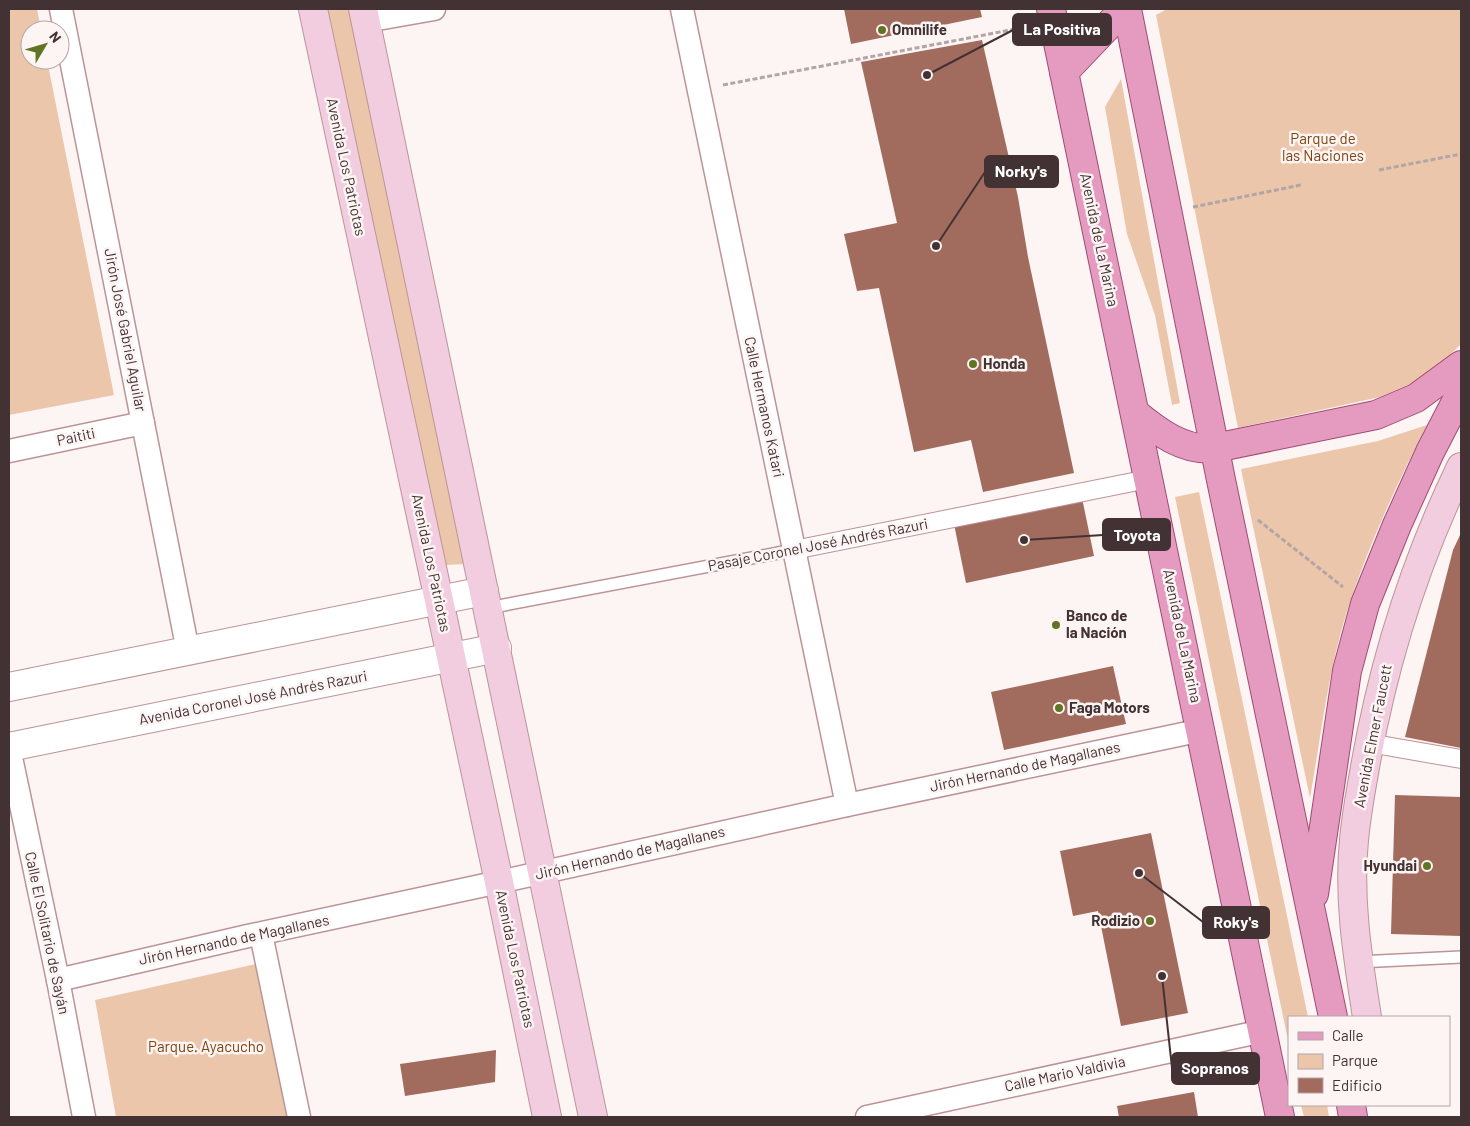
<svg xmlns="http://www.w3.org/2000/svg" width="1470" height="1126" font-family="Barlow,sans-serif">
	<rect width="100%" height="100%" fill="#fdf4f4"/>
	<g fill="#ebc6ab">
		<path d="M9,9H37L41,30H30V60H47L114,395L9,415Z"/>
		<path d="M328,9H354L465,564L445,565Z"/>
		<path d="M1167,9H1461V344L1429,376L1380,397L1238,428L1156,15Z"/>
		<path d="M1121,79L1180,403L1172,405L1155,315L1127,234L1105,107Z"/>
		<path d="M1427,425C1396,485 1368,546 1347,611C1328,671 1321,736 1310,798L1241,469L1378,441Z"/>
		<path d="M1199,492L1308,1017H1289V1045L1175,497Z"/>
		<path d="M261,963L290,1117H116L95,1000Z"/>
		<path d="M1301,1105H1327L1329,1117H1304Z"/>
	</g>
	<g fill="#a16c5e">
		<path d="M844,9H980L982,17L851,44Z"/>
		<path d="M982,40L1018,197L1028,257L1074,473L983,492L971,440L914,452L879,288L857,291L844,234L897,223L861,62Z"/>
		<path d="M1082,498L1094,556L966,583L954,524Z"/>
		<path d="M1461,533V748L1405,737L1453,550Z"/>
		<path d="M1113,666L1126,724L1004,750L991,692Z"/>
		<path d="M1395,795L1461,797V936L1391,934Z"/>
		<path d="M1151,833L1188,1013L1121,1026L1098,911L1073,916L1060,851Z"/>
		<path d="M496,1050L495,1082L405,1096L400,1064Z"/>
		<path d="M1194,1092L1198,1117H1119L1117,1106Z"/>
	</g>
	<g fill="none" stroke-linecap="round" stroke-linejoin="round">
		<defs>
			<g id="service">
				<path d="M488,608L794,550"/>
				<path d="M1358,962L1461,957"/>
			</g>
			<g id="pedestrian">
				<path d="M794,550L1148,479"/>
				<path d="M1369,743L1461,759"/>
			</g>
			<g id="minor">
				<path d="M61,9L188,651"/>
				<path d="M682,9L847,805"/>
				<path d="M366,21L434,9"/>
				<path d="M9,451L143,423"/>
				<path d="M9,748L58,980L84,1117"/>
				<path d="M261,934L299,1117"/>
				<path d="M58,980L248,936L499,882L847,805L1202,730"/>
				<path d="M867,1117L1263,1031"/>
			</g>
			<g id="tertiary">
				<path d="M9,687L484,591"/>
				<path d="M9,747L497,648"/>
			</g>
			<g id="secondary">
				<path d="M313,9L499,882L547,1117"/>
				<path d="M363,9L593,1117"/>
				<path d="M1367,1017C1358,959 1348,900 1354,840C1356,818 1360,795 1364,773C1382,667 1414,564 1461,467"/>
			</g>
			<g id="primary">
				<path d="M1051,9C1127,378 1206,747 1280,1117"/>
				<path d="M1127,9L1221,480L1333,1017"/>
				<path d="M1064,72L1124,9"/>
				<path d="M1135,413C1157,431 1184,452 1215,448L1376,415L1416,398L1461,365"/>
				<path d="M1314,894L1347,671L1365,604L1397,525L1430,452L1461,392"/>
				<path d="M1351,1105L1353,1117"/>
			</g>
		</defs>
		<use href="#service" stroke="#bc9497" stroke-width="14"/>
		<use href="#pedestrian" stroke="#bc9497" stroke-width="20"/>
		<use href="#minor" stroke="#bc9497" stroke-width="25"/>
		<use href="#tertiary" stroke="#bc9497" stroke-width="30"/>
		<use href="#secondary" stroke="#bc9497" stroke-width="30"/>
		<use href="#primary" stroke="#a14b72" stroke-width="30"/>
		<g stroke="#b1a5a6" stroke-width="3" stroke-dasharray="5 2.5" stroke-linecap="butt">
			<path d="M723,85L1026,27"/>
			<path d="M1379,170L1461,154"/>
			<path d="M1193,207L1301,185"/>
			<path d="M1258,520L1343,587"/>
		</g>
		<use href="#service" stroke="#fff" stroke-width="11"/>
		<use href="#pedestrian" stroke="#fff" stroke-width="18"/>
		<use href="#minor" stroke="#fff" stroke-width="22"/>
		<use href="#tertiary" stroke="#fff" stroke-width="28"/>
		<use href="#secondary" stroke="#f2cddf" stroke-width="28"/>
		<use href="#primary" stroke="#e59bbf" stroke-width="28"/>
	</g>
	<g fill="#607424" stroke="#fdf4f4" stroke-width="2">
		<circle cx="882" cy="30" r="5"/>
		<circle cx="973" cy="364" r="5"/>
		<circle cx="1056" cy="625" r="5"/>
		<circle cx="1059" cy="708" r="5"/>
		<circle cx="1427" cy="866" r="5"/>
		<circle cx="1150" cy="921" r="5"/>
	</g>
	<g text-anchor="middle" stroke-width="5" stroke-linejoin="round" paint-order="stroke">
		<g font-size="15" font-weight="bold" fill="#433233" stroke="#fdf4f4" text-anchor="start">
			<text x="892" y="35">Omnilife</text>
			<text x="983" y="369">Honda</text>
			<text x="1066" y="621">Banco de<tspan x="1066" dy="17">la Nación</tspan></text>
			<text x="1069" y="713">Faga Motors</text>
			<text x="1417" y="871" text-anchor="end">Hyundai</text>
			<text x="1140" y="926" text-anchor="end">Rodizio</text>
		</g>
		<g font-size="15" fill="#7e440d" stroke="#fdf4f4">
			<text x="1323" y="144">Parque de<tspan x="1323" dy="17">las Naciones</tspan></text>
			<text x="206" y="1052">Parque. Ayacucho</text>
		</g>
		<g font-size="15" fill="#433233" stroke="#fdf4f4">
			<text transform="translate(346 167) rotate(78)" y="5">Avenida Los Patriotas</text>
			<text transform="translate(1099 240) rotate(78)" y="5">Avenida de La Marina</text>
			<text transform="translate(125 330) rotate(79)" y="5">Jirón José Gabriel Aguilar</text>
			<text transform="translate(764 407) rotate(78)" y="5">Calle Hermanos Katari</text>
			<text transform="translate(76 437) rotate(-12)" y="5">Paititi</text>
			<text transform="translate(818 545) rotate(-11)" y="5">Pasaje Coronel José Andrés Razuri</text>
			<text transform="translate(431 563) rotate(78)" y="5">Avenida Los Patriotas</text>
			<text transform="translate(1182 636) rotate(78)" y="5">Avenida de La Marina</text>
			<text transform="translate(253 698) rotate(-11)" y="5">Avenida Coronel José Andrés Razuri</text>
			<text transform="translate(1373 736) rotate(-79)" y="5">Avenida Elmer Faucett</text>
			<text transform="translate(1025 767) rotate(-12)" y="5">Jirón Hernando de Magallanes</text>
			<text transform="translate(630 853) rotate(-13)" y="5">Jirón Hernando de Magallanes</text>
			<text transform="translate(47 933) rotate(78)" y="5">Calle El Solitario de Sayán</text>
			<text transform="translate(234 940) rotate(-12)" y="5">Jirón Hernando de Magallanes</text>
			<text transform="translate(515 959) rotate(78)" y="5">Avenida Los Patriotas</text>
			<text transform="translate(1065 1074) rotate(-12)" y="5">Calle Mario Valdivia</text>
		</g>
	</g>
	<path fill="none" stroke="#433233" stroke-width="2" d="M927 75L1013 30M936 246L985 172M1024 540L1103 535M1139 873L1203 922M1162 976L1172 1068"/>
	<g fill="#433233" stroke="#fdf4f4" stroke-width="2">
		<circle cx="927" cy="75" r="5"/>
		<circle cx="936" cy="246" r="5"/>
		<circle cx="1024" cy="540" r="5"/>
		<circle cx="1139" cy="873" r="5"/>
		<circle cx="1162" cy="976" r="5"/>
	</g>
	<g fill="#433233" stroke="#433233" stroke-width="2">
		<rect x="1013" y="14" width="98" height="31" rx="5"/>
		<rect x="985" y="156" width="73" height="31" rx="5"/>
		<rect x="1103" y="519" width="67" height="31" rx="5"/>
		<rect x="1203" y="907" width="66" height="31" rx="5"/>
		<rect x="1172" y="1053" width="87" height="31" rx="5"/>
	</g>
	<g font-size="16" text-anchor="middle" font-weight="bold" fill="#fff">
		<text x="1062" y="35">La Positiva</text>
		<text x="1021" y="177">Norky's</text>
		<text x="1137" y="541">Toyota</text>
		<text x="1236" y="928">Roky's</text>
		<text x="1215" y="1074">Sopranos</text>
	</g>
	<rect width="1470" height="1126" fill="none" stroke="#433233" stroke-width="20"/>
	<rect x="1288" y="1016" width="162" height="90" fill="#fdf4f4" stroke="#b3a6a7"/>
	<rect x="1298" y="1032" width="25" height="8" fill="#e59bbf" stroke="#b3a6a7"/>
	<text x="1332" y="1041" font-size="15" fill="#433233">Calle</text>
	<rect x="1298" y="1054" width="25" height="15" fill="#ebc6ab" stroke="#b3a6a7"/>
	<text x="1332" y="1066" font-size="15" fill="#433233">Parque</text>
	<rect x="1298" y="1078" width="25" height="15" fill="#a16c5e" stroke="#b3a6a7"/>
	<text x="1332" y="1091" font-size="15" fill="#433233">Edificio</text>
	<g transform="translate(45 45) rotate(52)"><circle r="24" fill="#fdf4f4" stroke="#b3a6a7"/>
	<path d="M0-4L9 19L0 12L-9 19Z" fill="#607424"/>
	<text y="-8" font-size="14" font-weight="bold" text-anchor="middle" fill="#433233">N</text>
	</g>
</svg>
